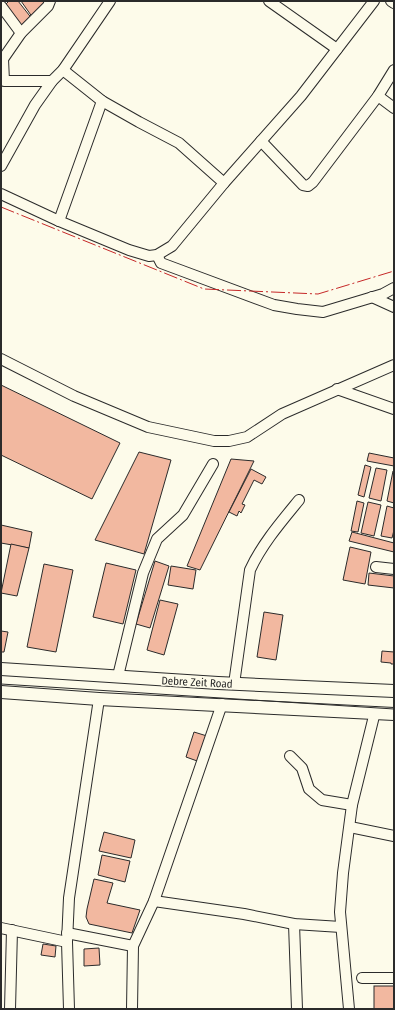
<svg xmlns="http://www.w3.org/2000/svg" width="395" height="1010" font-family="'Fira Sans Condensed',sans-serif">
	<rect width="100%" height="100%" fill="#fdfbea"/>
	<g fill="#f2b8a0" stroke="#2b2b2b">
		<path d="M9,1H18L33,20L22,29L7,8L6,4Z"/>
		<path d="M21,1H44L45,4L33,18Z"/>
		<path d="M1,385L120,443L92,499L1,455Z"/>
		<path d="M139,452L171,460L144,554L95,540Z"/>
		<path d="M369,453L394,458V466L367,461Z"/>
		<path d="M231,459L254,461L200,570L187,566Z"/>
		<path d="M365,465L371,467L364,497L358,495Z"/>
		<path d="M376,468L387,470L381,501L369,498Z"/>
		<path d="M251,469L266,477L262,484L254,480L242,504L245,505L241,513L239,511L237,516L229,512Z"/>
		<path d="M393,471H394V503L387,501Z"/>
		<path d="M357,501L364,503L358,532L351,531Z"/>
		<path d="M368,502L381,505L374,536L361,533Z"/>
		<path d="M387,506L394,508V530L392,538L381,536Z"/>
		<path d="M1,525L32,532L29,548L1,543Z"/>
		<path d="M352,532L394,543V552L349,541Z"/>
		<path d="M11,544L29,548L17,596L1,593Z"/>
		<path d="M350,547L371,552L365,584L343,580Z"/>
		<path d="M155,561L169,566L150,628L136,624Z"/>
		<path d="M106,563L136,570L123,624L93,617Z"/>
		<path d="M44,564L73,570L56,652L27,647Z"/>
		<path d="M171,566L196,570L193,589L168,585Z"/>
		<path d="M369,573L394,576V588L368,585Z"/>
		<path d="M160,600L178,604L164,655L147,650Z"/>
		<path d="M264,612L283,615L276,660L257,657Z"/>
		<path d="M1,631L8,632L4,652H1Z"/>
		<path d="M382,651L394,652V664H391V663L381,662Z"/>
		<path d="M194,732L207,736L200,762L186,757Z"/>
		<path d="M104,832L135,840L131,858L99,851Z"/>
		<path d="M102,855L130,861L125,882L98,875Z"/>
		<path d="M94,879L113,883L107,903L140,910L132,933L89,924L86,917L87,909Z"/>
		<path d="M43,944L56,946L55,957L41,955Z"/>
		<path d="M99,948L100,965L84,966V949Z"/>
		<rect x="374" y="986" width="20" height="23"/>
	</g>
	<g fill="none" stroke-linecap="round" stroke-linejoin="round">
		<defs>
			<g id="minor">
				<path d="M269,1L337,49"/>
				<path d="M391,1L394,3"/>
				<path d="M1,6L21,33"/>
				<path d="M1,57L3,59L4,81H52"/>
				<path d="M3,59L21,33L48,6L50,1"/>
				<path d="M63,70L102,101L139,122L179,143L224,183"/>
				<path d="M378,96L394,108"/>
				<path d="M261,141L303,185L308,186L313,182L378,96L394,70"/>
				<path d="M1,166L35,105L52,81L63,70L110,1"/>
				<path d="M1,194L59,221L129,250L149,256L157,255L172,246L224,183L301,96L374,1"/>
				<path d="M59,221L102,101"/>
				<path d="M157,255L161,263L274,305L297,309L323,312L383,294L394,288"/>
				<path d="M372,297L394,307"/>
				<path d="M1,359L74,396L148,427L214,441H229L247,437L282,414L394,365"/>
				<path d="M337,389L394,409"/>
				<path d="M376,567L394,569"/>
				<path d="M118,676L143,573L157,539L183,515L213,464"/>
				<path d="M234,684L250,570C262,544 281,522 299,500"/>
				<path d="M290,756L302,768L309,789L322,800L352,805"/>
				<path d="M350,827L394,836"/>
				<path d="M154,901L244,914L294,924L341,927"/>
				<path d="M294,924L297,1009"/>
				<path d="M1,928L67,942"/>
				<path d="M67,933L133,946"/>
				<path d="M362,978H394"/>
				<path d="M10,1009L12,930"/>
				<path d="M69,1009L67,942L69,898L99,699"/>
				<path d="M132,1009L133,946L154,901L222,704"/>
				<path d="M349,1009L340,912L343,873L352,805L375,712"/>
			</g>
			<g id="major">
				<path d="M1,669L218,683L394,691"/>
				<path d="M1,692L99,699L394,714"/>
			</g>
		</defs>
		<use href="#minor" stroke="#2b2b2b" stroke-width="12"/>
		<use href="#major" stroke="#2b2b2b" stroke-width="14"/>
		<use href="#minor" stroke="#fdfbea" stroke-width="10"/>
		<use href="#major" stroke="#fdfbea" stroke-width="12"/>
		<path stroke="#2b2b2b" stroke-width="1" d="M1,684L394,709"/>
		<path stroke="#c62828" stroke-width="1" stroke-dasharray="14 3 2 3" stroke-linecap="butt" d="M1,207L204,289L318,294L394,271"/>
	</g>
	<g text-anchor="middle" stroke-width="3" stroke-linejoin="round" paint-order="stroke">
		<g font-size="11" fill="#2b2b2b" stroke="#fdfbea">
			<text transform="translate(197 682) rotate(3)" y="4">Debre Zeit Road</text>
		</g>
	</g>
	<rect width="395" height="1010" fill="none" stroke="#2b2b2b" stroke-width="4"/>
</svg>
